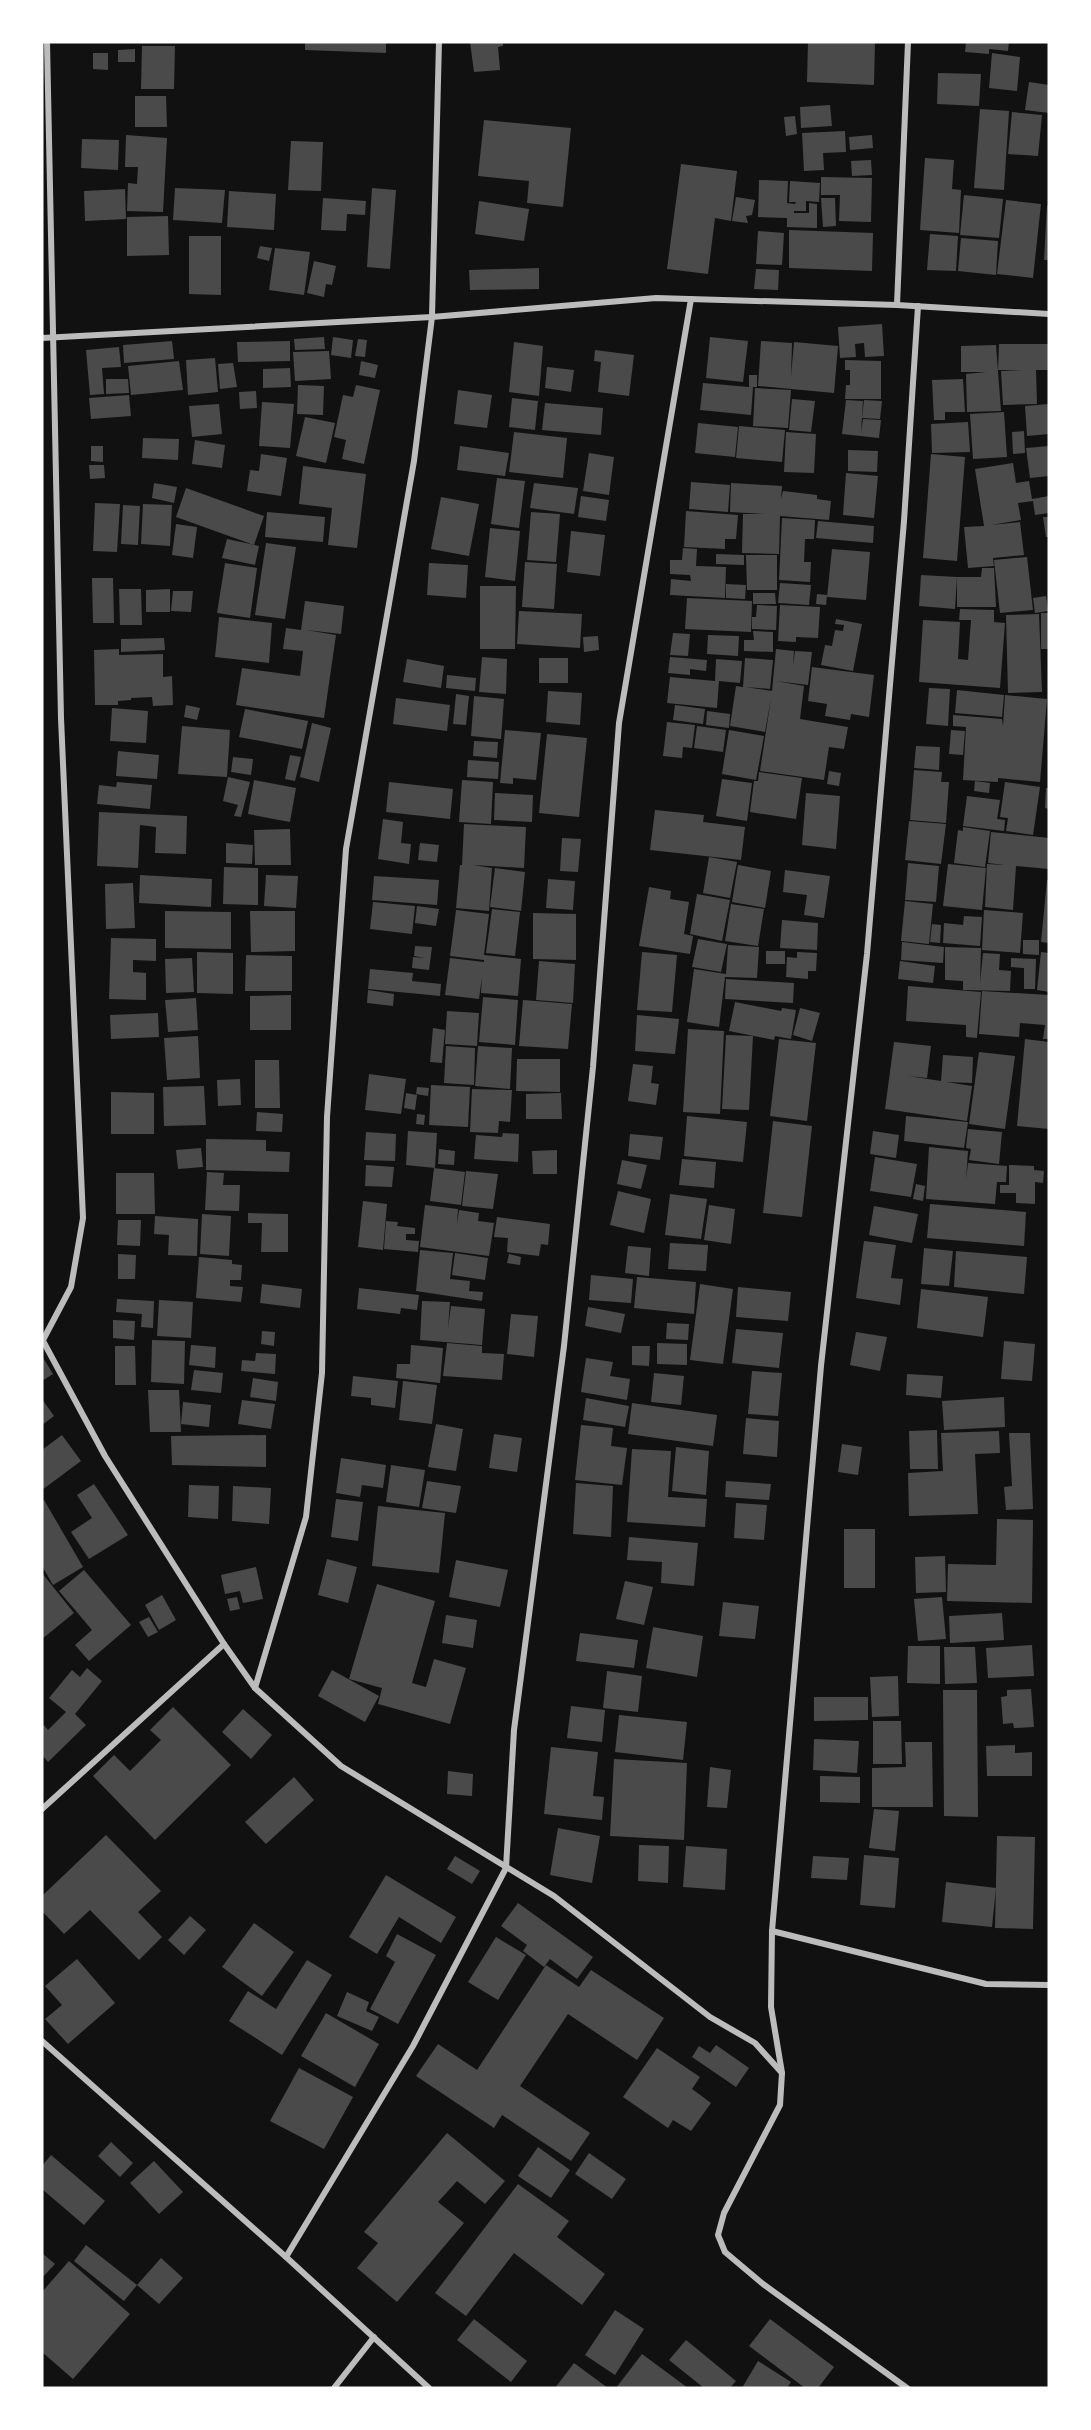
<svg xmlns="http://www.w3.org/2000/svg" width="1091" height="2430" font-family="'PT Sans',sans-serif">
	<rect width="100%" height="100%" fill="#111"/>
	<g fill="#4a4a4a">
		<path d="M305,42H386V53L305,50Z"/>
		<path d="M470,42H503V46L498,47L500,70L474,72Z"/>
		<path d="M808,42H875L874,85L807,82Z"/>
		<path d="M966,42H1009L1008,51L989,49V54L965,52Z"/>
		<path d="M142,46H175L174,89H141Z"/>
		<path d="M135,49V62H118V50Z"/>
		<path d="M93,53H108V70L93,69Z"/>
		<path d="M992,53L1020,57L1017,91L989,88Z"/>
		<path d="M938,73L981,74L979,106L937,104Z"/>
		<path d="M1029,82L1049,85V113L1025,110Z"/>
		<path d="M135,96H166L167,127H135Z"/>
		<path d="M830,105L832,126L801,128L800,107Z"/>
		<path d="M980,109L1009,111L1004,190L974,188Z"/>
		<path d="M1012,112L1042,115L1038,156L1008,154Z"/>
		<path d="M795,116L797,134L786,136L784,117Z"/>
		<path d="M484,120L571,128L563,207L527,203L529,181L478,176Z"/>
		<path d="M845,131L846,152L823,153L824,170L804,171L802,133Z"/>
		<path d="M126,135L167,138L163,212L127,211L128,183L137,184L138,167H125Z"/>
		<path d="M872,135L873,148L850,150L849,137Z"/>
		<path d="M82,139L119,140L118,170L81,168Z"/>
		<path d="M291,141L323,142L321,191L288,190Z"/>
		<path d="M925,158L954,160L952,189L961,190L959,233L920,230Z"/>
		<path d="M871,160L872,175L852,176L851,161Z"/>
		<path d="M681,164L737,171L731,221L715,218L708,274L667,269Z"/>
		<path d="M821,177L872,178L871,222L839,221L840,195H821Z"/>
		<path d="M759,180L788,181L787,203L795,204L796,202H789L790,181L820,183L819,202L806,201V211H794V213H809V203L817,204V228L787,227V218L758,217Z"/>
		<path d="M175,188L225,190L222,223L173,220Z"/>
		<path d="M372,188L396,190L390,269L367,267Z"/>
		<path d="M125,189L126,219L85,221L84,191Z"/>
		<path d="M229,191L276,194L274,230L227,227Z"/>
		<path d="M964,195L1003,199L999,238L960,235Z"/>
		<path d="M736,197L755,200L752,215L746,216L748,223L732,221Z"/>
		<path d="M323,198L366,201L365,215L347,214L346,231L321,230Z"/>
		<path d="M821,198H835L836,226L823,227Z"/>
		<path d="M1006,200L1041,204L1033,278L997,274Z"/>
		<path d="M479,201L529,209L524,241L475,234Z"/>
		<path d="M1047,205L1049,206V260H1044Z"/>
		<path d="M168,216L169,255L127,256V217Z"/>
		<path d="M789,230L873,233L872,271L789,268Z"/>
		<path d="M758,231L784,233L782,265L756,264Z"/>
		<path d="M930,234L958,236L956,271L927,270Z"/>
		<path d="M189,236H221V295L189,294Z"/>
		<path d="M961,238L998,241L996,275L958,271Z"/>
		<path d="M260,246L272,248L269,261L257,258Z"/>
		<path d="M275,248L310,252L304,295L269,290Z"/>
		<path d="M314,261L336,266L332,285L326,284L324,297L307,293Z"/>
		<path d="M539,268V289L470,290L469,270Z"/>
		<path d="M756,269L779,270L778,290L754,289Z"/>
		<path d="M882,324L884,356L865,357L864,343L855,344L856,357L840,358L838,327Z"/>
		<path d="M324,337L325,349L295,350L294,339Z"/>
		<path d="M333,337L353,340L351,358L331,355Z"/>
		<path d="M710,337L748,341L743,382L706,378Z"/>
		<path d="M358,339L367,340L365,357L355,356Z"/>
		<path d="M172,341L174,359L124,363L123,345Z"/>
		<path d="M290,341V361L238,362L237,342Z"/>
		<path d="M761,341L792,343L791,377L794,342L838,346L834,393L758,386Z"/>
		<path d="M514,342L543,346L539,396L509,392Z"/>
		<path d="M999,344H1049V370H1036L1037,404L1003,405L1001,371L1024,370H998Z"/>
		<path d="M996,345L1001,411L967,412L966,374L986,372H961V346Z"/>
		<path d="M119,347L121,367L102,368L104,394L90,395L86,350Z"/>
		<path d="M595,350L634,355L629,396L598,392L601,362L594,361Z"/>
		<path d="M329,351L331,379L295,381L293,352Z"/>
		<path d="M215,358L218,392L188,395L186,360Z"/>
		<path d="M845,360L881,361V399H845L846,385H850V370H845Z"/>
		<path d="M179,361L183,390L131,395L128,366Z"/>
		<path d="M361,361L378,365L375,378L359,375Z"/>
		<path d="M233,363L237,387L220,389L218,364Z"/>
		<path d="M547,367L574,370L571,392L545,388Z"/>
		<path d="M290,368L291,387L263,388V369Z"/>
		<path d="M749,375H757V387H753L751,415L700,410L703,383L749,387Z"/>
		<path d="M106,379H128L129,393L106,394Z"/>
		<path d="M963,379L965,412H945V420H934L932,380Z"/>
		<path d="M298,385L324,386L323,415L297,414Z"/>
		<path d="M356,385L380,390L364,464L342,459L346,440L334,437L343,395L353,397Z"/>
		<path d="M755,388L791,390L788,428L753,426Z"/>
		<path d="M458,390L492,395L487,428L454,424Z"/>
		<path d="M256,391L257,408L240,409L239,392Z"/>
		<path d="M129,395L131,416L91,419L89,398Z"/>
		<path d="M512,398L538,401L535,430L509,427Z"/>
		<path d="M792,399L815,401L811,432L789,430Z"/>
		<path d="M846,400L863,401L861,433L863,419L881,420L879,438L842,434Z"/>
		<path d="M864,400L882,401L880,419L862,418Z"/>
		<path d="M262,402L294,404L290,448L259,446Z"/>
		<path d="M545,403L603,408L601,435L542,430Z"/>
		<path d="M219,404L222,434L192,437L189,406Z"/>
		<path d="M1049,404V434L1027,436L1025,406Z"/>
		<path d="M1004,412L1007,457L973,459L970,414Z"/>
		<path d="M305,417L335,423L326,463L296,456Z"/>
		<path d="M968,422L970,452L932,453L931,424Z"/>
		<path d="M698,423L738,427L735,457L695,453Z"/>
		<path d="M739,426L785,430L782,462L736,458Z"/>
		<path d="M1024,431L1025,453L1013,454L1012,432Z"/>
		<path d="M514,432L567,438L563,478L509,472Z"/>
		<path d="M786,432L816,434L814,473L784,472Z"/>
		<path d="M143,438L179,439L178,460L142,458Z"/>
		<path d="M195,440L225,445L222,468L192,464Z"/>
		<path d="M91,446H103V462L91,461Z"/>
		<path d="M460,446L509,453L505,476L457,470Z"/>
		<path d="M1049,446V476L1030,478L1026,448Z"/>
		<path d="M848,450L878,451L877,472L848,471Z"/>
		<path d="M589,453L614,457L609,495L583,491Z"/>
		<path d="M261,454L287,458L281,496L247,491L250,470L259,471Z"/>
		<path d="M931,454L965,457L957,561L923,558Z"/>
		<path d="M1013,463L1016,483L1029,481L1032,499L1049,496V513L1035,515L1033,501L1018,503L1021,520L991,525L1020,522L1024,555L993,558L994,566L968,568L964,527L984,526L975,469Z"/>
		<path d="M89,465H104L105,478L90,479Z"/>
		<path d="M303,466L366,474L357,548L328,545L332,508L299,504Z"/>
		<path d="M846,473L878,476L874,518L843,515Z"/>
		<path d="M497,478L525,481L519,528L491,524Z"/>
		<path d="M691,482L730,485L728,512L689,509Z"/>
		<path d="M154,483L177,487L174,503L152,498Z"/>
		<path d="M534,483L578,488L574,514L530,508Z"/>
		<path d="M731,483L782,486L781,499L783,491L817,495V499L831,501L829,520L780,516L779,554L742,553L743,514H765L730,512Z"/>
		<path d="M186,488L264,516L254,545L176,517Z"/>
		<path d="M581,496L609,500L606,521L578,517Z"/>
		<path d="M441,497L479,504L469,556L431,549Z"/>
		<path d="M95,503L120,504L117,552L93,551Z"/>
		<path d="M143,504L172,505L170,546L141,544Z"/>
		<path d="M123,505L140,506L138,545L121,544Z"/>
		<path d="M686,511L738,515L736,539H725V549L684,547Z"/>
		<path d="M267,512L325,517L323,542L265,537Z"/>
		<path d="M531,512L560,514L556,562L527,560Z"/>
		<path d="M1043,517H1049V537H1046Z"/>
		<path d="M782,518L815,520L814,539H805L804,562H811L810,582L779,580Z"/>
		<path d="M818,521L874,526L873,543L816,538Z"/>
		<path d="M176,524L197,527L193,558L172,555Z"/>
		<path d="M490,528L520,531L515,581L485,577Z"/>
		<path d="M571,531L605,535L600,576L567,572Z"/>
		<path d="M227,539L259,546L255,565L222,558Z"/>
		<path d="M266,543L296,547L285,619L255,615Z"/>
		<path d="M683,548L697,549L696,566L726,567L725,598L670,595L671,579L691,581L690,575L670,574V560H682Z"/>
		<path d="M832,549L870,552L866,600L827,597Z"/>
		<path d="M716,554L744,555V565L716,564Z"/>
		<path d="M746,555H777V590H747Z"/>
		<path d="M1027,557L1033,610L1000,613L994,560Z"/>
		<path d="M525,562L557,564L554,609L522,607Z"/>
		<path d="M225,563L257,568L250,618L217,613Z"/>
		<path d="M429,563L468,565L466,598L427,595Z"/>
		<path d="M982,568H994L996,607H957V577H981Z"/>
		<path d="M921,575L957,577L955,609L919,606Z"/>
		<path d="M92,578H113L114,623H93Z"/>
		<path d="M780,583L811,585L809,605L778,603Z"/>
		<path d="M726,584L746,585L745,599L726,598Z"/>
		<path d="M480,586H516L515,649H480Z"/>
		<path d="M119,589H141L142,625H120Z"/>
		<path d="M170,589V612H146V590Z"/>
		<path d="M173,591H193L191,612L171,611Z"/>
		<path d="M753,593H775L776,604H753Z"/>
		<path d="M817,594L827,595L826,605L816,604Z"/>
		<path d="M1046,596L1048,611L1035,613L1033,598Z"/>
		<path d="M687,598L752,601L751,632L685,629Z"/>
		<path d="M305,601L344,606L341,634L306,630L336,635L324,718L236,705L242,668L300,676L303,651L283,649L286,628L301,630Z"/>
		<path d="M757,605L777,606L776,630L752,629V617H756Z"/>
		<path d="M780,605L820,607L818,638L796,637V642L778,641Z"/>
		<path d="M960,609L994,610V622L1005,623L1000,688L919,682L923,620L960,622L958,659L968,660L971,620H959Z"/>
		<path d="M519,611L582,614L580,648L517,644Z"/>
		<rect x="1041" y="613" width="8" height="36"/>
		<path d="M1039,614L1042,692L1008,693L1006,615Z"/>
		<path d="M219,617L272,623L269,663L215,657Z"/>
		<path d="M836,619L862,624L853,671L821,665L825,645L832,646L835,630L843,631L844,625L835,624Z"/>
		<path d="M753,631L773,632V652L744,651V640H754Z"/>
		<path d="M673,633L690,634L688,656L670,655Z"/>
		<path d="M708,635L739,636L738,656L707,654Z"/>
		<path d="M598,636L599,650L584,652L583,637Z"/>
		<path d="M164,638L165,650L121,652V639Z"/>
		<path d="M119,649V655L163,654V677L172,676L173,705L153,706L152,697L131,698V700L118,701V705H95L94,650Z"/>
		<path d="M776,649L794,651L793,666L795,651L812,652L808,685L776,681L804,686L800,719L848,727L844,749L829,747L824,780L760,771L771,698L765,732L730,726L736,686L743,687L745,658L773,660L770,689L745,687L772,691Z"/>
		<path d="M482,657L507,659L506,694L479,692Z"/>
		<path d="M670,657L707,660L706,671L690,669V675L668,673Z"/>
		<rect x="539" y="658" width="29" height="25"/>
		<path d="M407,659L444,666L441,688L403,682Z"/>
		<path d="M716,659L742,661L740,683L719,681L717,708L667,703L670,677L715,681Z"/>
		<path d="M812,667L874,675L869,717L851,714L850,720L825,716L827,704L808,701Z"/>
		<path d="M447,675L476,678L475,691L446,688Z"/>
		<path d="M929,688L950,689L948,726L926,724Z"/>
		<path d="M957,690L1004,695L1002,717L955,713Z"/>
		<path d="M548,691L582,693L580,725L546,722Z"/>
		<path d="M456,694L469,696L466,725L453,724Z"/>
		<path d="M1005,695L1047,699L1040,782L998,778V782L963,780L966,727L953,726V715L1002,719L1003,726Z"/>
		<path d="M474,696L504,699L501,739L471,736Z"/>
		<path d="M396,698L450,705L447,731L393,724Z"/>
		<path d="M186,705L200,708L197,720L184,717Z"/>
		<path d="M675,705L705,709L703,724L673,720Z"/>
		<path d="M112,708L148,711L146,743L110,741Z"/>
		<path d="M245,709L308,721L302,749L239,737Z"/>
		<path d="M707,711L730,714L729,728L706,725Z"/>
		<path d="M667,722L695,725L692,748L683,747L682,758L663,756Z"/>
		<path d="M312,723L331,728L319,782L300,777Z"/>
		<path d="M182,726L230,730L227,777L178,774Z"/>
		<path d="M697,726L726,730L723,752L694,748Z"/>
		<path d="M505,730L541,733L536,780L513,778V784L500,783Z"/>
		<path d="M729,730L764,736L756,780L722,774Z"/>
		<path d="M951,730L965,731L963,755L949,754Z"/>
		<path d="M547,734L587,738L579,817L539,813Z"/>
		<path d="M474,741L498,742L497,758L473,756Z"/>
		<path d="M916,746L940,747L939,770L914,768Z"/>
		<path d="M118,751L159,755L157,779L116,776Z"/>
		<path d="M290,755L301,757L295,781L285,779Z"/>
		<path d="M233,757L253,759L251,775L231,772Z"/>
		<path d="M468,760L499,762L498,779L467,777Z"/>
		<path d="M914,770L942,772L941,782H949L946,823L910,820Z"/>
		<path d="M829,771L841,773L839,786L827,784Z"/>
		<path d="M759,772L802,778L796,819L750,812L754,781H758Z"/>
		<path d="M228,777L250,782L241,817L234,816L238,805L223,801Z"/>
		<path d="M722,779L752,783L747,821L716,816Z"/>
		<path d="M254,780L296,788L290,822L248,814Z"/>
		<path d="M462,780L493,782L491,824L459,822Z"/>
		<path d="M975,781L990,783L989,793L974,791Z"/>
		<path d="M117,782L152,785L150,809L97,804L99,785L116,787Z"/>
		<path d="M389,782L453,789L450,819L386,812Z"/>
		<path d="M1005,782L1040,787L1033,835L1006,831L1008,818L1000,817Z"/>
		<path d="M1046,788H1049V809L1045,808Z"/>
		<path d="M495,793L533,795L532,822L494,820Z"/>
		<path d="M806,793L840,796L836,849L802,845Z"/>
		<path d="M967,796L1000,800L997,819L1005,820L1004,831L963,826Z"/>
		<path d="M655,810L704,815L703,822L745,827L741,860L650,850Z"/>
		<path d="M99,812L187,816L186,854L155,853L156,827L140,825L138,868L97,866Z"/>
		<path d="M383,819L403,822L401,843L411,844L409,864L378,859Z"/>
		<path d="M909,821L946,824L941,864L905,860Z"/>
		<path d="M464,824L526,827L524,868L473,865L492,868L489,911L456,908L460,865H462Z"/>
		<path d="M963,827L990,831L985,867L954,863L958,830L963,831Z"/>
		<path d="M290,829L291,865H255L254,830Z"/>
		<path d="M991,832L1049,838V869L1016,866L1013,910L985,907L987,864L1004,865L988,863Z"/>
		<path d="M562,838L581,839L578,872L560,871Z"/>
		<path d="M226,843L253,845L252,864L226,863Z"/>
		<path d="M420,843L439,845L437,862L418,860Z"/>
		<path d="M709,857L737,862L730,898L703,893Z"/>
		<path d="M908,863L939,866L936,902L905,900Z"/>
		<path d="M948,864L986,868L982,910L943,906Z"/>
		<path d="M738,865L771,871L765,908L732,902Z"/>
		<path d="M224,867L258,868V905L223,904Z"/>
		<path d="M495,868L525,872L521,911L490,907Z"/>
		<path d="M785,870L830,876L824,918L804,915L807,895L783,892Z"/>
		<path d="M140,875L212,879L211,907L139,903Z"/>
		<path d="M266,875L298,876L296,908L264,906Z"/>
		<path d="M374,876L439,880L437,905L372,900Z"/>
		<path d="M548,879L575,881L573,910L546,908Z"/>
		<path d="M1047,880H1049V943L1041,942Z"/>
		<path d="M133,883L135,928L106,929L105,884Z"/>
		<path d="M649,887L671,891L670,899L689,902L684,934L693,936L690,954L639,946Z"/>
		<path d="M697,894L730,900L722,941L690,934Z"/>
		<path d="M905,901L933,904L929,944L901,941Z"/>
		<path d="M373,902L415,906L412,934L370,929Z"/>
		<path d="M731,904L764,909L758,946L725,941Z"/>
		<path d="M417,906L439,909L436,926L415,923Z"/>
		<path d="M492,909L520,912L515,956L486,953Z"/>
		<path d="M456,910L489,914L484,955L521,959L518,996L481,993L482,977L479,999L445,995L450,958L484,962V960L450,956Z"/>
		<path d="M984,910L1023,913L1020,953L982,950Z"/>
		<path d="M165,911L231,912V949L165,948Z"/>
		<path d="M250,911H295V951L251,952Z"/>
		<path d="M533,913L576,914V960L533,959Z"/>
		<path d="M964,916L982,917L980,946L943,943L944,923L963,925Z"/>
		<path d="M782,920L818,923L817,950L780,948Z"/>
		<path d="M932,924L941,925L940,943L930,942Z"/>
		<path d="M111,938L156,939V961L133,960V972L146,973V1000L109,999Z"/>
		<path d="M698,939L727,944L721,972L692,967Z"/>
		<path d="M1023,940H1039V955L1023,954Z"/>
		<path d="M902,942L944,947L943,963L901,960Z"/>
		<path d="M728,945L759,947L757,978L725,977L719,1027L687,1022L694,969L726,974Z"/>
		<path d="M415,946L432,947L429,970L412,968L413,957L425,958L414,956Z"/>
		<path d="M945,947L981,948L980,983L983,953L1000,954L999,970L1011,971L1010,991L963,990V981L945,980Z"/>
		<rect x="766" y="951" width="19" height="13"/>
		<path d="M197,952L233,953V994L197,993Z"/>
		<path d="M642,952L677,955L672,1012L637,1010Z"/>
		<path d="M797,952L817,953L816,971H808V979L786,977L787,957L797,958Z"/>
		<path d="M1041,952L1049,953V992L1037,990Z"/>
		<path d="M246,955L292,956V991H245Z"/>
		<path d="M192,958L194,992L166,993L165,959Z"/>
		<path d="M1011,958L1036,959L1035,989H1024V968L1011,967Z"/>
		<path d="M539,961L575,964L573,1003L536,1000Z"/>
		<path d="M900,961L935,966L933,983L898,979Z"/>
		<path d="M370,969L413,973L412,981L441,984L440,996L368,989Z"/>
		<path d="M726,979L794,983L793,1003L725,999Z"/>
		<path d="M908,986L981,992L977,1038L966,1037V1025L906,1021Z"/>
		<path d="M368,990L394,994L393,1006L367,1003Z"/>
		<path d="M982,991L1049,995V1039H1043L1045,1025L1020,1023L1019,1037L979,1034Z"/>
		<path d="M291,995V1030H250V996Z"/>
		<path d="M483,997L518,1000L515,1045L479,1042Z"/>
		<path d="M196,998L198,1030L168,1032L165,1000Z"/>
		<path d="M523,1000L572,1004L568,1049L519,1046Z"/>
		<path d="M735,1002L781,1011L782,1008L796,1010L791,1039L775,1036L774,1040L729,1031Z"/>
		<path d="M800,1008L820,1013L812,1041L793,1035Z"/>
		<path d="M447,1011L479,1013L477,1046L445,1044Z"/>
		<path d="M158,1013L159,1037L111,1039L110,1015Z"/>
		<path d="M637,1015L679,1019L675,1054L635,1051Z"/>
		<path d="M433,1028L445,1030L442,1063L430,1062Z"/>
		<path d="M688,1029L724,1031L720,1114L683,1112Z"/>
		<path d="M726,1035L753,1036L749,1110L722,1109Z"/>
		<path d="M198,1036L200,1078L167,1080L164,1038Z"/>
		<path d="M779,1039L816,1043L807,1121L770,1116Z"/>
		<path d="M1025,1039L1049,1042V1129L1017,1126Z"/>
		<path d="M894,1042L931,1046L927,1078L908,1076L941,1081L943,1055L973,1057L972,1083L946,1082L972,1086L967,1121L885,1109Z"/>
		<path d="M446,1046L475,1048L474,1085L444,1083Z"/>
		<path d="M478,1046L512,1048L510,1089L475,1086Z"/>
		<path d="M979,1052L1015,1056L1005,1129L969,1124Z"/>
		<path d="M517,1059H560V1092L516,1091Z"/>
		<path d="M255,1060H279L280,1108H255Z"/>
		<path d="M633,1064L653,1066L651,1083L659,1084L656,1105L628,1101Z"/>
		<path d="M369,1074L406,1079L401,1114L365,1110Z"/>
		<path d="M240,1079L241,1105L218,1106L217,1080Z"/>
		<path d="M431,1085L470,1087L468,1127L429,1125Z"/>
		<path d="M204,1086L206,1125L164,1126L163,1087Z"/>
		<path d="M417,1087L429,1088L428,1096L416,1094Z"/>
		<path d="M472,1089L512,1090L510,1122L499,1121L498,1133L470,1132Z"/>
		<path d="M111,1092L154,1093V1134H111Z"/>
		<path d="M406,1093L417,1095L415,1110L404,1108Z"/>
		<path d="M561,1093L562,1119H526V1094Z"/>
		<path d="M257,1112L283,1114L282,1132L256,1131Z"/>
		<path d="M417,1114L425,1115L424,1125L416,1124Z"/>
		<path d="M687,1116L747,1122L743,1162L684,1156Z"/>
		<path d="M906,1116L968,1122L964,1148L904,1141Z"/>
		<path d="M773,1121L812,1126L802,1217L763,1213Z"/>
		<path d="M968,1129L1002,1132L999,1164L969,1160L971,1149L966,1148Z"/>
		<path d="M408,1131L437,1133L435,1168L406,1165Z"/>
		<path d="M873,1131L899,1135L896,1158L870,1154Z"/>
		<path d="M366,1132L396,1134L395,1161L364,1160Z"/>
		<path d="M503,1133L519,1134L518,1162L474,1159L476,1135L502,1137Z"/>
		<path d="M630,1134L663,1137L660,1160L628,1156Z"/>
		<path d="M206,1139L266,1140V1151L290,1152L289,1172L206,1170Z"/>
		<path d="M929,1147L968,1151L966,1180L968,1163L1007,1166L1006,1182H997L995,1204L926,1199Z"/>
		<path d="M201,1148L203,1167L178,1169L176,1150Z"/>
		<path d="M439,1149L455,1151L454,1165L438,1164Z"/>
		<path d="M557,1150V1174H533L532,1151Z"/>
		<path d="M875,1157L917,1164L911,1197L870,1191Z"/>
		<path d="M682,1159L716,1162L714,1188L679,1185Z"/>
		<path d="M622,1160L647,1165L641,1189L617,1184Z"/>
		<path d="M366,1165L394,1167L392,1187L365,1186Z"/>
		<path d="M1009,1165L1034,1166V1170L1044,1171L1043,1183L1035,1182V1204L1016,1203V1193H1000V1185H1009Z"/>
		<path d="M434,1168L465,1172L461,1205L430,1201Z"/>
		<path d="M466,1171L498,1174L493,1209L462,1206Z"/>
		<path d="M207,1172L224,1173L223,1185H240L239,1211L205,1210Z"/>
		<path d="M116,1173H154L155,1214H116Z"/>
		<path d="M916,1184L925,1186L923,1201L913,1199Z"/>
		<path d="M618,1191L651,1199L644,1233L610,1225Z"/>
		<path d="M670,1194L707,1199L701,1239L665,1235Z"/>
		<path d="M363,1201L387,1204L383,1250L358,1247Z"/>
		<path d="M930,1204L1026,1212L1024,1246L927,1238Z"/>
		<path d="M425,1205L458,1209L457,1224L459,1210L479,1213L478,1221L494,1223L489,1256L420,1247Z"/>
		<path d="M709,1205L735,1209L731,1244L704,1240Z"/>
		<path d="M874,1206L918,1214L912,1243L869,1235Z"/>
		<path d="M248,1213L288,1214V1252H261L262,1223H248Z"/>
		<path d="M202,1214L231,1216L229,1256L200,1254Z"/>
		<path d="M155,1216L198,1219L197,1256L168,1255L169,1235L154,1234Z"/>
		<path d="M497,1217L550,1224L548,1245L541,1244L539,1256L507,1252L508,1238L494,1237Z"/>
		<path d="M118,1220H141L140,1246L117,1245Z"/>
		<path d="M386,1221L398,1222L397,1226L415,1228V1234H406V1240L419,1241L418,1252L384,1249Z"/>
		<path d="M864,1241L896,1245L891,1278L903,1279L900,1305L856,1298Z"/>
		<path d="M670,1243L708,1245L706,1271L668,1269Z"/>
		<path d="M628,1246L651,1248L649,1276L625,1273Z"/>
		<path d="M924,1248L953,1251L949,1286L921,1284Z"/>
		<path d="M420,1250L453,1253L450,1279L470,1281L469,1291L483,1292L482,1301L416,1291Z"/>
		<path d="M956,1251L1027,1257L1024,1294L954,1287Z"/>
		<path d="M455,1253L488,1258L485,1280L452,1275Z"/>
		<path d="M118,1254L136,1255L135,1279H118Z"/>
		<path d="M509,1254L521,1257L520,1265L507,1263Z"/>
		<path d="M199,1257L232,1260V1264L242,1265L241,1280H230V1286L243,1287L241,1302L196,1298Z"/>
		<path d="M591,1275L633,1279L631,1303L589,1300Z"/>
		<path d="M637,1277L696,1282L694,1314L634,1308Z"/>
		<path d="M262,1284L302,1289L300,1308L260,1303Z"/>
		<path d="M700,1284L733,1289L723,1364L690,1360Z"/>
		<path d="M738,1287L791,1292L788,1321L736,1317Z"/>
		<path d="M359,1288L419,1295L417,1310L401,1308L400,1314L357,1309Z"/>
		<path d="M921,1289L988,1297L983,1337L917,1328Z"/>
		<path d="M117,1299L154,1301L153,1328L141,1327L142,1314L116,1312Z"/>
		<path d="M159,1300L193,1302L191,1338L157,1336Z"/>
		<path d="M422,1301L450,1302L448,1328L451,1306L485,1309L482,1345L420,1340Z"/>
		<path d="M588,1307L625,1314L621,1333L585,1326Z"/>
		<path d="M511,1314L538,1316L534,1357L507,1354Z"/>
		<path d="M113,1320L135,1321L134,1340L113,1338Z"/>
		<path d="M667,1323L689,1324L688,1340L666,1339Z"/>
		<path d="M736,1329L783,1333L779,1368L732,1363Z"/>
		<path d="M262,1331L275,1332L274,1346L261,1344Z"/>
		<path d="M856,1332L887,1337L880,1371L850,1365Z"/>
		<path d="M152,1340L185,1341L184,1384L151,1382Z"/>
		<path d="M1004,1341L1035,1344L1032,1381L1001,1379Z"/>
		<path d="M447,1343L482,1346V1353L504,1354L502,1380L443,1376Z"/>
		<path d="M657,1343L687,1344V1365L657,1364Z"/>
		<path d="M191,1345L216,1347L215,1368L189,1365Z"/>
		<path d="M411,1345L443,1348L440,1383L396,1378L397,1364H410Z"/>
		<path d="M115,1346H135L136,1385H115Z"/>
		<path d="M632,1346H650L649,1366L632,1365Z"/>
		<path d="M256,1353L276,1354L275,1374L241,1371L242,1360L255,1361Z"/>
		<path d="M42,1356L53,1374L42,1381Z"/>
		<path d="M586,1358L613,1362L610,1376L630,1379L627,1400L581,1392Z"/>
		<path d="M194,1370L223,1373L221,1393L191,1390Z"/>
		<path d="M752,1371L782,1373L778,1416L748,1414Z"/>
		<path d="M654,1373L684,1376L681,1405L651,1402Z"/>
		<path d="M907,1374L943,1376L941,1398L906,1395Z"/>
		<path d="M353,1376L398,1381L395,1408L371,1405V1398L351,1396Z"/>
		<path d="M253,1378L278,1382L276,1401L250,1397Z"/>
		<path d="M403,1381L437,1385L432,1424L399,1420Z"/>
		<path d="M148,1390H179L181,1432H150Z"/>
		<path d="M1004,1397L1005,1427L944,1430L942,1401Z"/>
		<path d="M586,1398L629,1406L625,1427L583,1420Z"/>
		<path d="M42,1399L54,1416L42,1425Z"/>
		<path d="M242,1400L275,1404L271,1429L238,1424Z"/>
		<path d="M183,1402L211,1405L209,1427L181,1424Z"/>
		<path d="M632,1403L717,1415L713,1446L628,1434Z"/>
		<path d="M746,1418L779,1421L777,1457L743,1454Z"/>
		<path d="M436,1424L463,1429L456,1471L428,1467Z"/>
		<path d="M581,1425L613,1428L611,1446L627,1448L622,1485L575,1480Z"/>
		<path d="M937,1430L938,1469H910L909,1431Z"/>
		<path d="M999,1431L1000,1453L975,1454L978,1514L909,1516L908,1473L943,1471L941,1433Z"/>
		<path d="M1009,1433H1030L1033,1509L1006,1510L1004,1487L1012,1486Z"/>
		<path d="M494,1434L522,1438L517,1472L489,1468Z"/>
		<path d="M62,1435L81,1461L42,1490V1450Z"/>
		<path d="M266,1435V1467L172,1465L171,1436Z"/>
		<path d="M842,1444L862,1447L858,1475L838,1472Z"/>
		<path d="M676,1447L709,1451L706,1495L672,1491Z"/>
		<path d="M632,1449L671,1451L668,1497L707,1499L705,1527L627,1522Z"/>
		<path d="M341,1458L386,1465L383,1488L362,1485L360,1497L336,1493Z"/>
		<path d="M391,1465L425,1470L419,1507L386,1502Z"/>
		<path d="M427,1481L461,1486L456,1513L422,1508Z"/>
		<path d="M726,1481L771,1484L769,1500L725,1497Z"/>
		<path d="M576,1483L613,1486L611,1537L573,1534Z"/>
		<path d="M94,1484L128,1535L89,1559L71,1532L92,1518L77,1495Z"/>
		<path d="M189,1485L219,1486L218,1519L188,1517Z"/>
		<path d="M233,1486L271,1488L269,1524L232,1521Z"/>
		<path d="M336,1499L363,1502L358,1541L331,1537Z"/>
		<path d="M44,1500L83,1567L53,1585L42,1566V1501Z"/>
		<path d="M736,1503L767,1505L764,1540L734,1538Z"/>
		<path d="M378,1506L445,1513L439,1573L372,1566Z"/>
		<path d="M997,1519L1033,1520L1032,1603L947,1601L948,1564L996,1565Z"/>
		<rect x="844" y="1529" width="31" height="59"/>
		<path d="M629,1537L698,1543L694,1586L661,1583L662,1562L627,1560Z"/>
		<path d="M945,1556L946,1592L916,1593L915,1557Z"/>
		<path d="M327,1559L357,1567L348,1603L318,1595Z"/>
		<path d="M456,1560L508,1570L500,1607L449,1597Z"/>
		<path d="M256,1567L263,1599L243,1603L240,1591L225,1594L221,1575Z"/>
		<path d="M84,1570L131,1625L89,1661L75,1645L92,1630L59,1591Z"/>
		<path d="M42,1573L74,1613L42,1639Z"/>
		<path d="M625,1581L653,1587L644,1625L616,1619Z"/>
		<path d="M377,1584L435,1601L412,1683L426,1687L434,1659L466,1668L450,1724L378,1704L382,1688L349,1679Z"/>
		<path d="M162,1595L176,1620L159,1630L145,1605Z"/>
		<path d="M237,1597L240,1609L230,1611L227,1599Z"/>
		<path d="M942,1597L946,1639L918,1641L914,1599Z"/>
		<path d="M723,1602L759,1606L755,1639L719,1636Z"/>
		<path d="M1002,1613L1004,1640L950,1643L949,1616Z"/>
		<path d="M446,1615L477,1620L473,1648L442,1643Z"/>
		<path d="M149,1617L158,1632L148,1637L139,1622Z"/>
		<path d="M653,1627L703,1636L697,1677L646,1668Z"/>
		<path d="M580,1633L638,1640L634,1668L576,1661Z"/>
		<path d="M1032,1645L1034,1676L988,1678L986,1648Z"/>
		<path d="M908,1646H940V1684L907,1683Z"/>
		<path d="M944,1647H975L977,1683L945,1684Z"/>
		<path d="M87,1668L102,1681L75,1714L86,1725L48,1762L42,1755V1723L48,1730L66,1712L49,1698L72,1670L80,1677Z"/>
		<path d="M332,1670L379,1696L365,1722L318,1696Z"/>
		<path d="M607,1671L642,1676L638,1712L603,1708Z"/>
		<path d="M898,1676L899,1716L872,1717L870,1677Z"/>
		<path d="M1031,1689L1034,1727L1014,1728L1013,1723L1003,1724L1001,1697L1007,1696V1690Z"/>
		<path d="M943,1690H977L978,1817L944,1816Z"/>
		<path d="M814,1697H868V1720L814,1721Z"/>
		<path d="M571,1706L605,1710L602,1742L567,1738Z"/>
		<path d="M173,1707L231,1765L155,1840L93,1776L114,1755L130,1771L161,1740L150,1730Z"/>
		<path d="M243,1709L272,1735L251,1759L222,1732Z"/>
		<path d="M619,1715L687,1722L683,1760L615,1752Z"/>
		<path d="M873,1721H901L902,1764H873Z"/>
		<path d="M814,1739L859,1741L857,1773L813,1770Z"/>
		<path d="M905,1742H932L933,1807H872V1768L906,1767Z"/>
		<path d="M1015,1745V1753L1032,1752V1776H987L986,1746Z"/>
		<path d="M551,1747L598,1752L593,1796L604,1797L602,1820L544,1814Z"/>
		<path d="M614,1759L687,1763L684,1840L610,1836Z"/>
		<path d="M710,1767L731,1770L727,1808L707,1807Z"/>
		<path d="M448,1771L473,1774L472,1796L447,1794Z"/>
		<path d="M820,1776L860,1777V1803L820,1802Z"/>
		<path d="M294,1777L314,1800L266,1844L245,1822Z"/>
		<path d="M874,1809L899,1811L895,1851L869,1848Z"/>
		<path d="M558,1828L600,1836L592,1883L550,1875Z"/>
		<path d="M106,1835L161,1891L138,1912L162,1937L139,1960L90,1910L64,1934L42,1911V1896Z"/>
		<path d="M997,1836L1035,1837L1033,1929L995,1928Z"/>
		<path d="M639,1845L669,1846L668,1883L638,1881Z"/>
		<path d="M686,1846L727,1849L725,1890L683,1887Z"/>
		<path d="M864,1855L899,1858L895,1908L860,1905Z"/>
		<path d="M455,1856L480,1871L472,1884L447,1869Z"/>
		<path d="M813,1856L849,1858L847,1880L811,1878Z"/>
		<path d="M386,1875L456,1917L441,1943L399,1917L377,1954L349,1937Z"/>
		<path d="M946,1882L996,1888L992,1927L942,1922Z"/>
		<path d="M518,1903L593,1957L577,1979L550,1959L544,1967L523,1951L527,1945L501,1926Z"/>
		<path d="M190,1916L206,1930L184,1955L168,1940Z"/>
		<path d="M254,1923L294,1952L262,1996L222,1967Z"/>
		<path d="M397,1934L436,1955L398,2024L370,2009L395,1962L386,1956Z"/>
		<path d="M496,1937L526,1955L498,2000L468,1982Z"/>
		<path d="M77,1959L115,2003L68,2044L45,2019L62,2005L45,1986Z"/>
		<path d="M307,1960L332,1975L282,2055L229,2021L248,1991L276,2009Z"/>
		<path d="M546,1965L579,1987L591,1970L664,2018L637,2060L568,2014L520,2086L590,2133L571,2161L502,2115L494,2128L416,2076L438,2044L477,2070Z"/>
		<path d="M347,1992L369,2002L366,2011L379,2017L372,2031L337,2016Z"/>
		<path d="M326,2013L379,2044L355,2087L301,2056Z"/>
		<path d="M716,2045L749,2068L736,2087L692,2057L699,2046L710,2053Z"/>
		<path d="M657,2048L700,2077L692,2089L711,2103L691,2131L673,2120L668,2128L623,2097Z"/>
		<path d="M299,2068L353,2097L324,2149L270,2121Z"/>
		<path d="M447,2133L505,2181L485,2204L457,2181L438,2202L464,2223L397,2302L357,2268L378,2243L364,2232Z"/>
		<path d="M111,2142L133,2163L120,2177L98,2156Z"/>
		<path d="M538,2147L570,2170L551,2198L518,2176Z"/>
		<path d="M589,2153L626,2179L612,2199L575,2174Z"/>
		<path d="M51,2155L105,2201L84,2225L42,2189V2166Z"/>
		<path d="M154,2161L183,2192L159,2214L130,2183Z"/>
		<path d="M518,2184L569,2221L557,2237L605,2274L582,2305L514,2253L466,2316L435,2293Z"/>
		<path d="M86,2245L137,2285L124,2301L74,2261Z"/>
		<path d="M42,2253L55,2264L42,2278Z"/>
		<path d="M161,2258L183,2278L159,2304L137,2285Z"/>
		<path d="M69,2261L130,2314L73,2379L42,2352V2292Z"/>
		<path d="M615,2310L644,2329L615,2375L585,2355Z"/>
		<path d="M474,2319L527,2361L511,2382L457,2340Z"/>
		<path d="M770,2319L834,2367L818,2388H805L749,2346Z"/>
		<path d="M686,2340L736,2381L730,2388H704L669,2360Z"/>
		<path d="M642,2354L688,2388H616Z"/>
		<path d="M758,2361L791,2382L787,2388H742Z"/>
		<path d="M574,2363L608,2388H555Z"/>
	</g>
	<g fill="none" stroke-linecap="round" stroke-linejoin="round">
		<g stroke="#bcbcbc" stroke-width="6">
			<path d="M897,305L908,42"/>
			<path d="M42,338L432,317L656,298L897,305L1049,314"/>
			<path d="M42,1339L105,1456L224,1644L255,1688L341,1766L554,1896L710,2017L755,2043L782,2073L780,2105L724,2213L718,2235L725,2252L763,2284L907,2388"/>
			<path d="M43,1340L71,1287L83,1218L61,718L47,42"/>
			<path d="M255,1688L306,1517L322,1373L327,1117L346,849L414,461L432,317L439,42"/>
			<path d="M42,1809L224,1644"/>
			<path d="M772,1931L986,1984L1049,1985"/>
			<path d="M42,2041L286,2257L429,2388"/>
			<path d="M782,2073L771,2007L772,1931L821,1366L867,954L904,521L918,306"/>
			<path d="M286,2257L413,2046L506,1868L514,1730L564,1346L593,1067L619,723L691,299"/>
			<path d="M334,2388L374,2337"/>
		</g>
	</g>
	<rect width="1091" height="2430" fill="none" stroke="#ffffff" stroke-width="87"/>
</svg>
